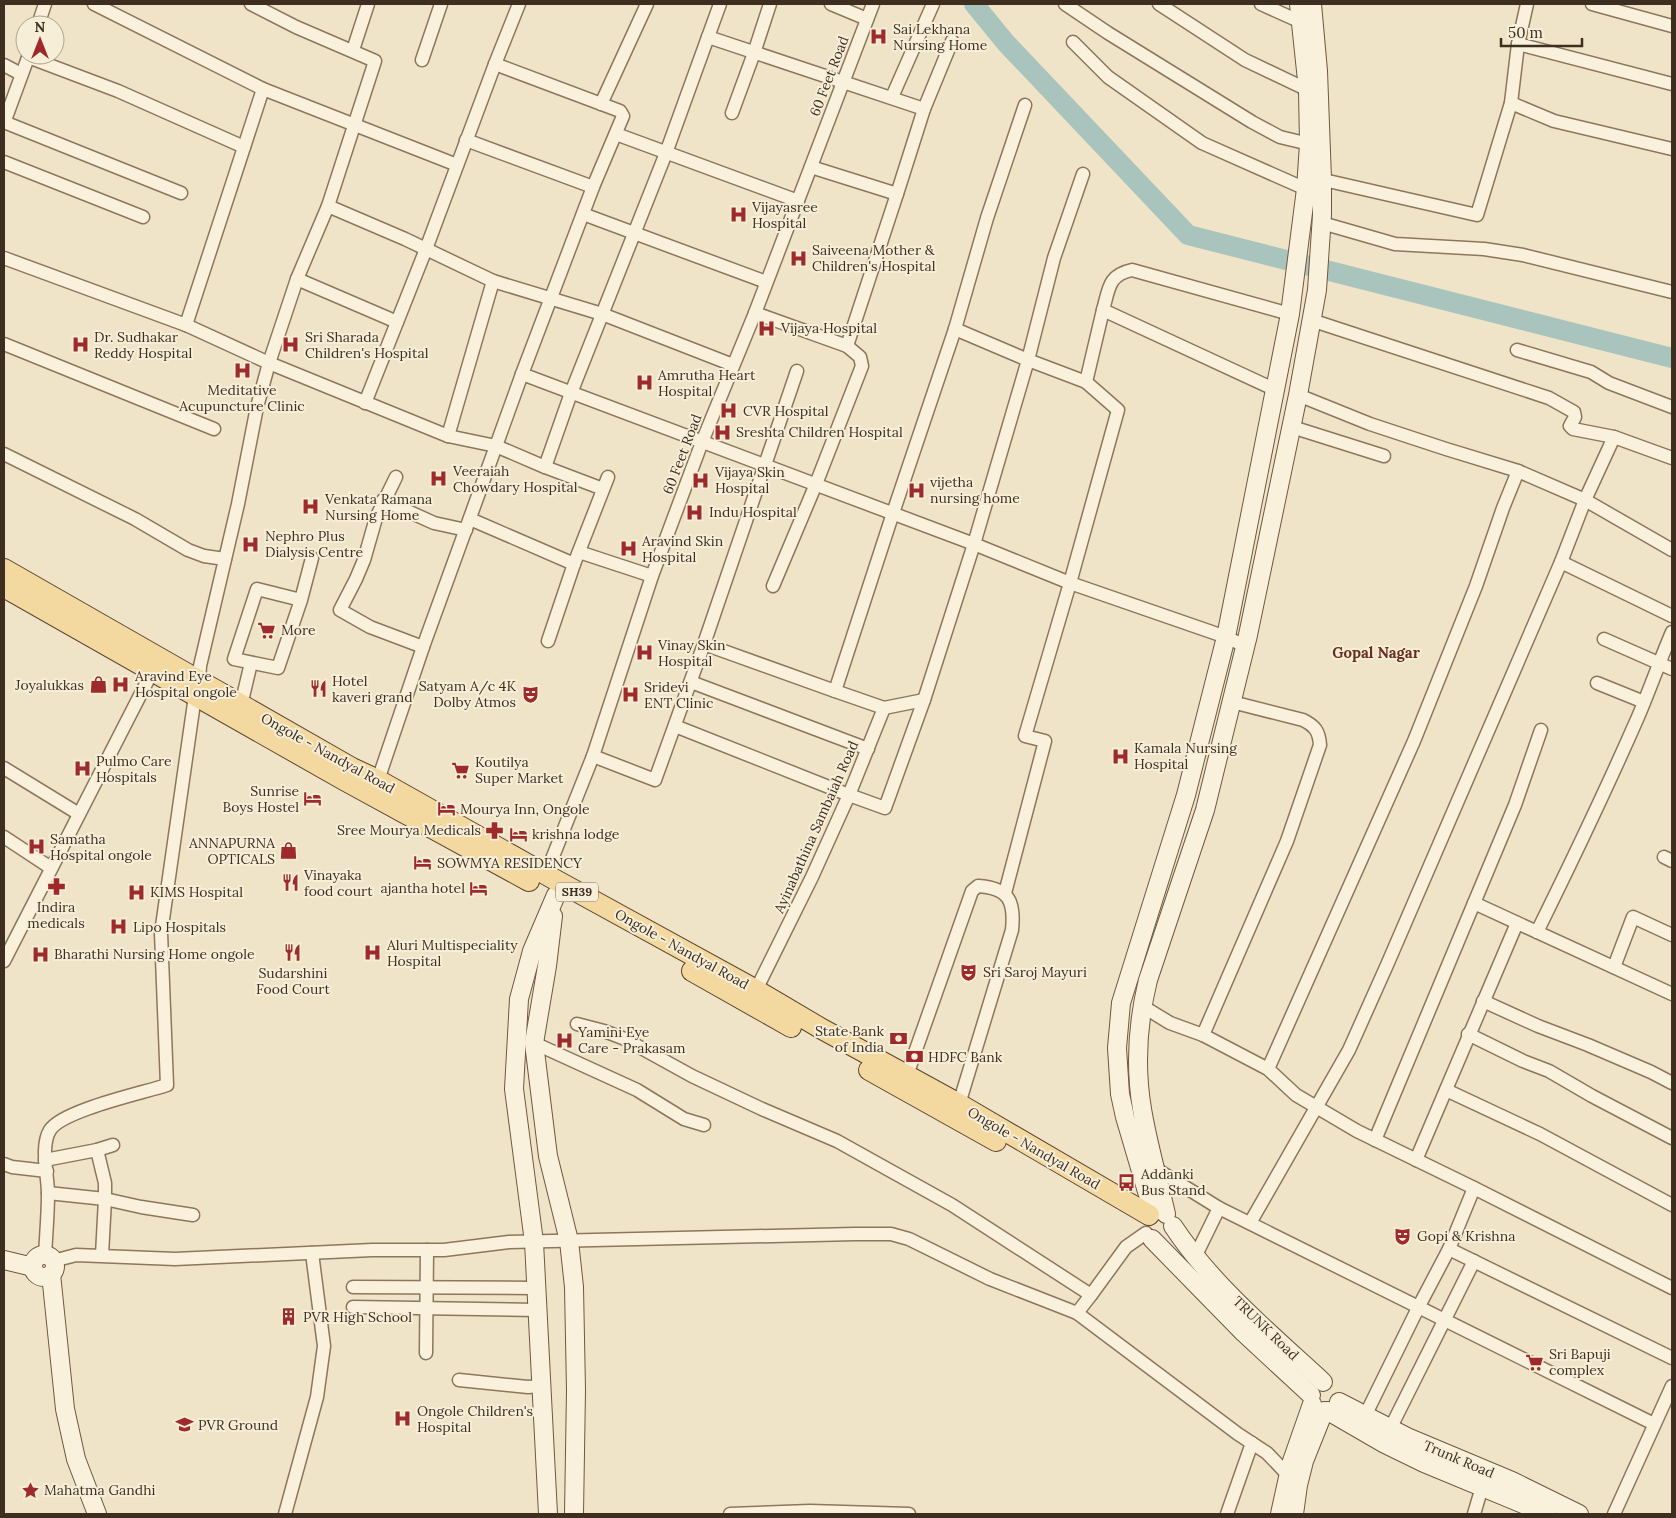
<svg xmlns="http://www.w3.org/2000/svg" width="1676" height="1518" font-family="Lora,serif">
	<rect width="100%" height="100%" fill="#f0e4c8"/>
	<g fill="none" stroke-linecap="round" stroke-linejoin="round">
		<path stroke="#a9c4bc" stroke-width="20" d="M974,4L1006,43L1188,235L1672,358"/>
		<defs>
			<g id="street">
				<path d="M94,4L263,89L457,165"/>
				<path d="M831,4L867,19"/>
				<path d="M1065,4L1108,33L1252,122L1280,137L1309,144"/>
				<path d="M1159,4L1245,60L1308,90"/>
				<path d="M1261,4L1301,22"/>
				<path d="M1592,4L1672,26"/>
				<path d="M38,25L45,4"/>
				<path d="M708,37L720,4"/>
				<path d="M1073,42L1108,77L1202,143L1306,189"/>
				<path d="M1518,44L1672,84"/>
				<path d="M353,50L368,4"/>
				<path d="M28,57L118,91L244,147"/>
				<path d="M422,60L441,4"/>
				<path d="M495,64L620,111L623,116L593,187L522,374"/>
				<path d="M4,65L21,74"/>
				<path d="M892,97L933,4"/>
				<path d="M1511,103L1554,121L1672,149"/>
				<path d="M601,104L647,4"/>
				<path d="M732,113L754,53L770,4"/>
				<path d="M4,122L181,193"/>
				<path d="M4,123L29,55"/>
				<path d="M616,134L798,201"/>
				<path d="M466,140L593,187"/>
				<path d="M4,162L143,217"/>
				<path d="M811,167L897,194L924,109L952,41"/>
				<path d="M1083,174L1054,258L1028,360L1086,382"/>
				<path d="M1315,178L1477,215L1511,103L1518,44L1527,4"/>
				<path d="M328,206L405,239L493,281L602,314L733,365"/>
				<path d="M583,214L766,282"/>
				<path d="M1322,223L1395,244L1484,249L1523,255L1672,292"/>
				<path d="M4,258L186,325L269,363L448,436L496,446L522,374L974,544L1070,583L1226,637L1245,646"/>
				<path d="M297,279L397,322"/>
				<path d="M1103,310C1109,289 1108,275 1132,270L1290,314"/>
				<path d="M755,313L847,346L897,194"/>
				<path d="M1311,320L1549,398L1574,412L1575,417L1570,426L1573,429L1614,437L1672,458"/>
				<path d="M186,325L263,89"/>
				<path d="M4,344L214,429"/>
				<path d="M1517,350L1591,372L1609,383L1672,407"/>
				<path d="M1298,395L1370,424L1446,449L1518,471L1585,500L1672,550"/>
				<path d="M365,403L426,249L495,64L519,4"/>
				<path d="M1292,427L1384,456"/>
				<path d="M448,436L493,281"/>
				<path d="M4,454L135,519L188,550L204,556L225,559"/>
				<path d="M545,467L603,489"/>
				<path d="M396,477L376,518L364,560L356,579L340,610L370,627L423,647"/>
				<path d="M383,500L434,523L466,530"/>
				<path d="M470,519L574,564"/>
				<path d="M579,552L652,576"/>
				<path d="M1561,562L1672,616"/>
				<path d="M773,586L816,484L862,366L860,357L847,346"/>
				<path d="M301,600L257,589L234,659L278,668L301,600L312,558"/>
				<path d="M1604,639L1672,669"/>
				<path d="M548,641L574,564L608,477"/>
				<path d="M704,644L797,371"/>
				<path d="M199,681L200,666L238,504L257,407L269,363L297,279L328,206L375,61L296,27L251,4"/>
				<path d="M691,682L868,749"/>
				<path d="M1597,683L1644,702"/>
				<path d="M241,705L251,663"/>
				<path d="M884,708L924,700"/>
				<path d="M675,726L849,795L885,808L924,700L974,544L1028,360L955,329"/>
				<path d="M593,756L655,780L704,644L835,691L893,513L955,329L987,218L1025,105"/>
				<path d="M4,768L79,814"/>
				<path d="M378,780L423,647L496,446L545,467L571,393L666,153L708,37L924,109"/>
				<path d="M4,837L51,868"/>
				<path d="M1664,857L1672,861"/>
				<path d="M546,874L593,756L652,576L702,442L755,313L873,4"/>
				<path d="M1005,893L1045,741L1025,736L1070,583L1118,410L1086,382L1103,310L1276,390"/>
				<path d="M1474,903L1672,994"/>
				<path d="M1537,932C1572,861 1606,790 1638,717C1650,689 1660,660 1672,632"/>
				<path d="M4,961L152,672"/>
				<path d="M1614,967L1633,917L1672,935"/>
				<path d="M753,996L812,877L849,795L884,708L835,691"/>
				<path d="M1483,1001L1538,1026L1588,1045L1651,1072L1672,1083"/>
				<path d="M1142,1006L1170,1023L1203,1035L1268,1069L1296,1095L1357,1131L1474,1188L1672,1288"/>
				<path d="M577,1024L604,1031L625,1039L692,1076L762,1109L837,1141L952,1205L1091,1295L1077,1313"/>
				<path d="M1468,1034L1523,1061L1549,1071L1592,1096L1672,1138"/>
				<path d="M1203,1035L1287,841L1320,745C1319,731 1315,726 1303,720L1232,702"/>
				<path d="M534,1043L637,1090L684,1119L704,1125"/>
				<path d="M1268,1069L1414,741L1476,586L1503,508L1518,471"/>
				<path d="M907,1075L972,891L978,886C1009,888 1015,901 1012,930L959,1104"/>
				<path d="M1446,1090L1540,1134L1672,1205"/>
				<path d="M1375,1140L1515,805L1541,730"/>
				<path d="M97,1150L105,1183V1199L102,1255"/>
				<path d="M45,1160L97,1150L113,1145"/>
				<path d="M1416,1160L1517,923"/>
				<path d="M4,1164L12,1167L47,1171"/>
				<path d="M1156,1169L1219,1208L1654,1424"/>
				<path d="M48,1193L105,1199L141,1207L193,1215"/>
				<path d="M1250,1223L1349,1050L1387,965L1561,562L1585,500L1614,437"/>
				<path d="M1449,1249L1672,1358"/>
				<path d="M1196,1255L1219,1208"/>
				<path d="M45,1256C46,1235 48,1215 48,1194C48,1176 40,1146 50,1130C63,1110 143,1093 167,1085L161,933L195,696"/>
				<path d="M53,1261L76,1255L175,1259L372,1250H444L509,1242L855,1234H891L909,1239L990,1279L1077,1313L1238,1434L1267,1453L1288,1475L1294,1478"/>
				<path d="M353,1287L536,1288"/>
				<path d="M1091,1295L1126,1247L1146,1233"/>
				<path d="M353,1307L537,1310"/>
				<path d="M426,1353L427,1250"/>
				<path d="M459,1380L528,1387L541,1386"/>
				<path d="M1362,1422L1419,1306L1449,1249L1474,1188"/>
				<path d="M1393,1423L1474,1261"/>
				<path d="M285,1514L317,1397L324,1346L312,1253"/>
				<path d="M730,1514L810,1511L909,1514"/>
				<path d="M1227,1514L1252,1443"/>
				<path d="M1474,1514L1482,1487"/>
				<path d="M1614,1514L1672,1386"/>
			</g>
			<g id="secondary">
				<path d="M553,916L547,966L534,1043L548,1156L569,1241L574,1287L576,1390L574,1514"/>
				<path d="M1153,1212L1125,1117L1120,1094L1117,1048L1121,1003L1186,795L1226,637L1290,314L1306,189L1309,144L1308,90L1299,4"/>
				<path d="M1166,1214C1158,1179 1148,1145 1142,1109C1135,1067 1138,1021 1148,980L1205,810L1248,635L1298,395L1317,290L1322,215V179L1318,71L1312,4"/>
				<path d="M1173,1226C1211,1284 1272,1335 1323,1382"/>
				<path d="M1152,1239L1244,1333L1311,1395"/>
				<circle cx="44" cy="1266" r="11"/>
				<path d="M4,1260L33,1267"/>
				<path d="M51,1274L65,1409L76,1459L97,1514"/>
				<path d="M1339,1402L1407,1437L1512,1481L1579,1514"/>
				<path d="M1328,1411L1385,1444L1424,1463L1547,1514"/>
				<path d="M548,1514L534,1242L514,1089L519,999L532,951L556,895"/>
				<path d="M1280,1514L1291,1464L1312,1404"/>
				<path d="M1294,1514L1298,1485L1304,1461L1324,1411"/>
			</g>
			<g id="primary">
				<path d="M4,569L352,768L378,780L552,878L756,990L822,1029L959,1104L1149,1215"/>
				<path d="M4,587L344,780L529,881"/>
				<path d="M692,971L791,1027"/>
				<path d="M869,1070L996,1141"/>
			</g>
		</defs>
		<use href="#street" stroke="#8d765c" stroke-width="15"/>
		<use href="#secondary" stroke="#6f573f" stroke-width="20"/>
		<use href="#primary" stroke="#5b4430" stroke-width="22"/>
		<use href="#street" stroke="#faf1dc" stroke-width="12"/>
		<use href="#secondary" stroke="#faf1dc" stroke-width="18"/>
		<use href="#primary" stroke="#f3d9a0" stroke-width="20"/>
	</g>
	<defs>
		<symbol id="hospital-bare" viewBox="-9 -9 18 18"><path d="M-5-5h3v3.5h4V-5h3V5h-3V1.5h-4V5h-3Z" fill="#9e2a2b" stroke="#f7eed8" stroke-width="2.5" paint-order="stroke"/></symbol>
		<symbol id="supermarket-bare" viewBox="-9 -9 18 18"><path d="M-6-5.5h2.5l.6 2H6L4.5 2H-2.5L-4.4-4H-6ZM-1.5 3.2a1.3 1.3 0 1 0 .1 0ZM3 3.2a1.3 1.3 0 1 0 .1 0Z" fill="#9e2a2b" stroke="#f7eed8" stroke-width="2.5" paint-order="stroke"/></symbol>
		<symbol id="shop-bare" viewBox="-9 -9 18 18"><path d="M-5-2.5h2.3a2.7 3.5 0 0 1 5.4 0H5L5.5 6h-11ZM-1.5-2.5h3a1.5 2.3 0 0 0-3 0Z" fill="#9e2a2b" stroke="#f7eed8" stroke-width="2.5" paint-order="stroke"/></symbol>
		<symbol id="restaurant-bare" viewBox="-9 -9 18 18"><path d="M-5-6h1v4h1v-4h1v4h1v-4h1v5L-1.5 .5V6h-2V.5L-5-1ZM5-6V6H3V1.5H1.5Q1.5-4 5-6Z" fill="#9e2a2b" stroke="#f7eed8" stroke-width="2.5" paint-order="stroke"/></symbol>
		<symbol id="theatre-bare" viewBox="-9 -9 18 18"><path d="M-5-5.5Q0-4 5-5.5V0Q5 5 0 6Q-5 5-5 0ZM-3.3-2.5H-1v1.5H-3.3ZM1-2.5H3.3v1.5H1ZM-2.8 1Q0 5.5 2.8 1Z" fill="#9e2a2b" stroke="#f7eed8" stroke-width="2.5" paint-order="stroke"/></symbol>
		<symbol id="hotel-bare" viewBox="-9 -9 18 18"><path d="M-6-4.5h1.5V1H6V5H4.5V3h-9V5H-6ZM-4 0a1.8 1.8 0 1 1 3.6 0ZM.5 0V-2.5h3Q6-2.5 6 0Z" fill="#9e2a2b" stroke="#f7eed8" stroke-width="2.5" paint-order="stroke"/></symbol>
		<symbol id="pharmacy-bare" viewBox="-9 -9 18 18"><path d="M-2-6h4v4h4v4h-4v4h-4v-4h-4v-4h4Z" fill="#9e2a2b" stroke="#f7eed8" stroke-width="2.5" paint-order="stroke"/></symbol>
		<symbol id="bank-bare" viewBox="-9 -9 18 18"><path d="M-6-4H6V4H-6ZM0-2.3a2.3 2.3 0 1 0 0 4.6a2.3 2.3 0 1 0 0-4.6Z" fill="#9e2a2b" stroke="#f7eed8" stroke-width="2.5" paint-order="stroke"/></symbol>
		<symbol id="bus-bare" viewBox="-9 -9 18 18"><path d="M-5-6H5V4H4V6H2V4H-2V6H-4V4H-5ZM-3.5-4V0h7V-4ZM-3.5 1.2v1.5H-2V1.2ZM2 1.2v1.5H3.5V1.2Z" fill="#9e2a2b" stroke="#f7eed8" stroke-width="2.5" paint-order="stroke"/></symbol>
		<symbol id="building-bare" viewBox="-9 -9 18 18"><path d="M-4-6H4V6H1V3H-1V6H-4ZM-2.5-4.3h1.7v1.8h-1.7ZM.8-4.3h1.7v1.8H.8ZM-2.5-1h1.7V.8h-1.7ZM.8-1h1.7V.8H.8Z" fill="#9e2a2b" stroke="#f7eed8" stroke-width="2.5" paint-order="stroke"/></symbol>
		<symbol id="school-bare" viewBox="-9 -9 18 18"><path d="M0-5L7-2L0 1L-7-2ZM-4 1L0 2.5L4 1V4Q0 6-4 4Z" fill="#9e2a2b" stroke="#f7eed8" stroke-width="2.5" paint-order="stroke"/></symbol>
		<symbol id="sight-bare" viewBox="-9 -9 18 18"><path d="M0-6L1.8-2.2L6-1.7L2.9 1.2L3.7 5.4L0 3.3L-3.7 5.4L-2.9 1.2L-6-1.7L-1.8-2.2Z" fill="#9e2a2b" stroke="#f7eed8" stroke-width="2.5" paint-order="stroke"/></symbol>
	</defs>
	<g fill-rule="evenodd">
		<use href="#hospital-bare" x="866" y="24" width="25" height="25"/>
		<use href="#hospital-bare" x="726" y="202" width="25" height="25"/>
		<use href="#hospital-bare" x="786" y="246" width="25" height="25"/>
		<use href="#hospital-bare" x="754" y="316" width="25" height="25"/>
		<use href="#hospital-bare" x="68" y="332" width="25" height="25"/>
		<use href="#hospital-bare" x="278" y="332" width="25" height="25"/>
		<use href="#hospital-bare" x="230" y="358" width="25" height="25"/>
		<use href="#hospital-bare" x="632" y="370" width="25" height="25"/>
		<use href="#hospital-bare" x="716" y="398" width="25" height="25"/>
		<use href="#hospital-bare" x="710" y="420" width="25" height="25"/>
		<use href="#hospital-bare" x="426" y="466" width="25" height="25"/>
		<use href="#hospital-bare" x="688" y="468" width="25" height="25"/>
		<use href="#hospital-bare" x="904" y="478" width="25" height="25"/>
		<use href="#hospital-bare" x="298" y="494" width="25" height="25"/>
		<use href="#hospital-bare" x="682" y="500" width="25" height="25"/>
		<use href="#hospital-bare" x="238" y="532" width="25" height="25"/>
		<use href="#hospital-bare" x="616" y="536" width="25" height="25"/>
		<use href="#supermarket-bare" x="254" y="618" width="25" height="25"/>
		<use href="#hospital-bare" x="632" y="640" width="25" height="25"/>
		<use href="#hospital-bare" x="108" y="672" width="25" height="25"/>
		<use href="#shop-bare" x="86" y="672" width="25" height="25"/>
		<use href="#restaurant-bare" x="306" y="676" width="25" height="25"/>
		<use href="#theatre-bare" x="518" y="682" width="25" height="25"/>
		<use href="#hospital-bare" x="618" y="682" width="25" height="25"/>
		<use href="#hospital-bare" x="1108" y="744" width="25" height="25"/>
		<use href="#hospital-bare" x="70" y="756" width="25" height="25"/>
		<use href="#supermarket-bare" x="448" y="758" width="25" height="25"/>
		<use href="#hotel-bare" x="300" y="786" width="25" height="25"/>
		<use href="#hotel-bare" x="434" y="796" width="25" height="25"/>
		<use href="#pharmacy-bare" x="482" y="818" width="25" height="25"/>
		<use href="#hotel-bare" x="506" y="822" width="25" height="25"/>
		<use href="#hospital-bare" x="24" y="834" width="25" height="25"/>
		<use href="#shop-bare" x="276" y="838" width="25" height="25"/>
		<use href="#hotel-bare" x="410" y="850" width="25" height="25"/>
		<use href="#restaurant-bare" x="278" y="870" width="25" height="25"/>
		<use href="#pharmacy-bare" x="44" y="874" width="25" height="25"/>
		<use href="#hotel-bare" x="466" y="876" width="25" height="25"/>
		<use href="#hospital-bare" x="124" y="880" width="25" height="25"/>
		<use href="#hospital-bare" x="106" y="914" width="25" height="25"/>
		<use href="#restaurant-bare" x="280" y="940" width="25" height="25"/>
		<use href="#hospital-bare" x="360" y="940" width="25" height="25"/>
		<use href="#hospital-bare" x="28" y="942" width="25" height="25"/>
		<use href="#theatre-bare" x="956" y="960" width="25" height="25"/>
		<use href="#bank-bare" x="886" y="1026" width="25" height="25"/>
		<use href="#hospital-bare" x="552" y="1028" width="25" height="25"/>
		<use href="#bank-bare" x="902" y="1044" width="25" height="25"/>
		<use href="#bus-bare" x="1114" y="1170" width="25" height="25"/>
		<use href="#theatre-bare" x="1390" y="1224" width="25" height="25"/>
		<use href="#building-bare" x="276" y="1304" width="25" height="25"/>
		<use href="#supermarket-bare" x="1522" y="1350" width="25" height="25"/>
		<use href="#hospital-bare" x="390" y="1406" width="25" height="25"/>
		<use href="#school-bare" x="172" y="1412" width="25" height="25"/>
		<use href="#sight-bare" x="18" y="1478" width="25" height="25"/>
	</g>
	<g text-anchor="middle" stroke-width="4" stroke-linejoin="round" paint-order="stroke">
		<rect fill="#f7eed8" stroke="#756857" stroke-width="1" x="556" y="882.5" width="42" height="19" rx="4"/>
		<g font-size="12" font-weight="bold" fill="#3d2e20">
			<text x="577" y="896">SH39</text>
		</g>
		<g font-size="14" fill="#3d2e20" stroke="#f7eed8" text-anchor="start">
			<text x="893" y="34">Sai Lekhana<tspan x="893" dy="16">Nursing Home</tspan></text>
			<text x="752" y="212">Vijayasree<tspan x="752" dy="16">Hospital</tspan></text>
			<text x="812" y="255">Saiveena Mother &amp;<tspan x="812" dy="16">Children's Hospital</tspan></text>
			<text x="781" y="333">Vijaya Hospital</text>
			<text x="94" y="342">Dr. Sudhakar<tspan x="94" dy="16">Reddy Hospital</tspan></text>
			<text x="305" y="342">Sri Sharada<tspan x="305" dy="16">Children's Hospital</tspan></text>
			<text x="658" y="380">Amrutha Heart<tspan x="658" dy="16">Hospital</tspan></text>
			<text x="242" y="395" text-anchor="middle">Meditative<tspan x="242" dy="16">Acupuncture Clinic</tspan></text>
			<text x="743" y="416">CVR Hospital</text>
			<text x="736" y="437">Sreshta Children Hospital</text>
			<text x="453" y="476">Veeraiah<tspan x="453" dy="16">Chowdary Hospital</tspan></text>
			<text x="715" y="477">Vijaya Skin<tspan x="715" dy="16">Hospital</tspan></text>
			<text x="930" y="487">vijetha<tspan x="930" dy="16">nursing home</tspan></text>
			<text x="325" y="504">Venkata Ramana<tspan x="325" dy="16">Nursing Home</tspan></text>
			<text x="709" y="517">Indu Hospital</text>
			<text x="265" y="541">Nephro Plus<tspan x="265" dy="16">Dialysis Centre</tspan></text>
			<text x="642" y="546">Aravind Skin<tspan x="642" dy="16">Hospital</tspan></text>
			<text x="281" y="635">More</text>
			<text x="658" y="650">Vinay Skin<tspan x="658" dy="16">Hospital</tspan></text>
			<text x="135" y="681">Aravind Eye<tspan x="135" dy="16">Hospital ongole</tspan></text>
			<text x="332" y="686">Hotel<tspan x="332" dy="16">kaveri grand</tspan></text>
			<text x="84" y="690" text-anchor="end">Joyalukkas</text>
			<text x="516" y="691" text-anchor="end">Satyam A/c 4K<tspan x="516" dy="16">Dolby Atmos</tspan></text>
			<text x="644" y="692">Sridevi<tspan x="644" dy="16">ENT Clinic</tspan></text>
			<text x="1134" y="753">Kamala Nursing<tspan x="1134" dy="16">Hospital</tspan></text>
			<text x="96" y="766">Pulmo Care<tspan x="96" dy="16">Hospitals</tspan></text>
			<text x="475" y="767">Koutilya<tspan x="475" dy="16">Super Market</tspan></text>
			<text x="299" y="796" text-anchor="end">Sunrise<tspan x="299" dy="16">Boys Hostel</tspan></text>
			<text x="460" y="814">Mourya Inn, Ongole</text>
			<text x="481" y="835" text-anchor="end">Sree Mourya Medicals</text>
			<text x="532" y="839">krishna lodge</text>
			<text x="50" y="844">Samatha<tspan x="50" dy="16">Hospital ongole</tspan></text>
			<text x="275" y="848" text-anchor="end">ANNAPURNA<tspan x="275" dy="16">OPTICALS</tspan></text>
			<text x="437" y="868">SOWMYA RESIDENCY</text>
			<text x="304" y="880">Vinayaka<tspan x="304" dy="16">food court</tspan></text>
			<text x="465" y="893" text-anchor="end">ajantha hotel</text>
			<text x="150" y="897">KIMS Hospital</text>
			<text x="56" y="912" text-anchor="middle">Indira<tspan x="56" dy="16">medicals</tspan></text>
			<text x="133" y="932">Lipo Hospitals</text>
			<text x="387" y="950">Aluri Multispeciality<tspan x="387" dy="16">Hospital</tspan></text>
			<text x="54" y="959">Bharathi Nursing Home ongole</text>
			<text x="983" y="977">Sri Saroj Mayuri</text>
			<text x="293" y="978" text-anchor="middle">Sudarshini<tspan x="293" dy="16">Food Court</tspan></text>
			<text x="884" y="1036" text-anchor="end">State Bank<tspan x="884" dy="16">of India</tspan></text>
			<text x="578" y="1037">Yamini Eye<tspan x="578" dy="16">Care - Prakasam</tspan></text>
			<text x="928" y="1062">HDFC Bank</text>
			<text x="1141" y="1179">Addanki<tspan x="1141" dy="16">Bus Stand</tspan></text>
			<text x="1417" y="1241">Gopi &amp; Krishna</text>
			<text x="303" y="1322">PVR High School</text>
			<text x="1549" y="1359">Sri Bapuji<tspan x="1549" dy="16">complex</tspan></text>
			<text x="417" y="1416">Ongole Children's<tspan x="417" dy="16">Hospital</tspan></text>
			<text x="198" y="1430">PVR Ground</text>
			<text x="44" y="1495">Mahatma Gandhi</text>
		</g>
		<g font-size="14" fill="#3d2e20" stroke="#f7eed8">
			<text transform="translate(829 76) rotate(-69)" y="5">60 Feet Road</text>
			<text transform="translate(682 454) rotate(-69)" y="5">60 Feet Road</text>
			<text transform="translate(328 753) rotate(29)" y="5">Ongole - Nandyal Road</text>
			<text transform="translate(816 827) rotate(-66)" y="5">Ayinabathina Sambaiah Road</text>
			<text transform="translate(682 949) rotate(29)" y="5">Ongole - Nandyal Road</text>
			<text transform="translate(1034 1148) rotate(30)" y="5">Ongole - Nandyal Road</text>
			<text transform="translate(1266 1328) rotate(44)" y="5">TRUNK Road</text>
			<text transform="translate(1459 1459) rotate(23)" y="5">Trunk Road</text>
		</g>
		<g font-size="15" font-weight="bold" fill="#6b2e1e" stroke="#f7eed8">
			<text x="1376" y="658">Gopal Nagar</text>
		</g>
	</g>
	<rect width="1676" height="1518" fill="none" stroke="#3d2e20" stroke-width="10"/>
	<g transform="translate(40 40)"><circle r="24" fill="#f7eed8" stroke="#ada18e"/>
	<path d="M0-4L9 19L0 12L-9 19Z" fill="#9e2a2b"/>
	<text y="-8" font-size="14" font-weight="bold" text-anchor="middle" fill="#3d2e20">N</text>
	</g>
	<path d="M1501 38v8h81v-8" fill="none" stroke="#3d2e20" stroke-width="2.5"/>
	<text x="1508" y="38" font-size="15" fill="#3d2e20" stroke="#f7eed8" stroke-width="4" paint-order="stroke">50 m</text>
</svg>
